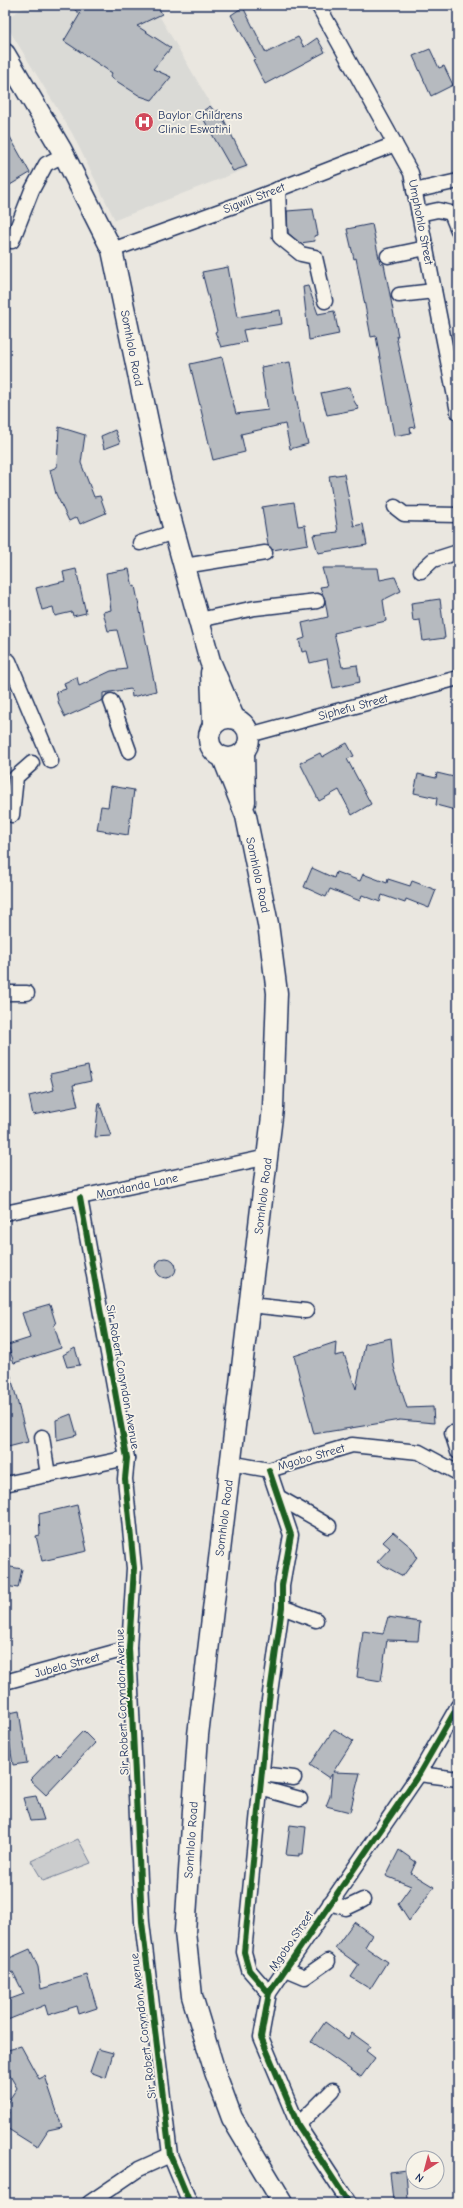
<svg xmlns="http://www.w3.org/2000/svg" width="463" height="2208" font-family="'Comic Neue',sans-serif">
	<rect width="100%" height="100%" fill="#eae7e0"/>
	<filter id="ink" filterUnits="userSpaceOnUse"><feTurbulence type="fractalNoise" baseFrequency=".025" numOctaves="2"/><feDisplacementMap in="SourceGraphic" scale="8" xChannelSelector="R" yChannelSelector="G"/><feConvolveMatrix kernelMatrix="1 2 1 2 8 2 1 2 1" color-interpolation-filters="sRGB"/></filter>
	<g filter="url(#ink)">
		<path fill="#dadad6" d="M29,5H153L248,168L115,220L72,133L5,23V19Z"/>
		<path fill="#cbcccd" stroke="#737e96" d="M78,1839L91,1863L43,1881L31,1861Z"/>
		<g fill="#b6babf" stroke="#1b2f5e">
			<path d="M69,5H157L162,14L137,26L171,48L153,69L171,77L152,100L140,96L110,77L112,73L64,41L80,14Z"/>
			<path d="M243,7L266,53L298,37L304,47L317,38L325,52L265,84L253,60L256,59L231,15Z"/>
			<path d="M430,49L439,68L444,66L453,85L431,96L413,56Z"/>
			<path d="M210,106L215,112L219,110L247,166L233,171L200,113Z"/>
			<path d="M5,128L30,173L5,188Z"/>
			<path d="M313,209L318,235L314,236L315,241L300,243L288,233L287,211Z"/>
			<path d="M372,224L380,263L384,264L398,336H396L415,427L410,428L411,433L394,436L376,336L371,337L356,258L354,259L347,229Z"/>
			<path d="M228,267L237,317L280,310L282,324L243,330L246,342L221,347L215,332L217,331L202,272Z"/>
			<path d="M308,286L318,314L334,311L339,334L309,340L303,287Z"/>
			<path d="M222,357L236,414L268,410L261,367L290,362L301,424L303,423L308,444L290,449L285,424L241,434L245,452L213,460L190,364Z"/>
			<path d="M350,387L354,401L359,409L327,415L321,393Z"/>
			<path d="M59,427L85,435L81,463L94,497L100,496L106,513L80,524L77,517L69,521L56,494L50,470L57,467Z"/>
			<path d="M115,430L120,443L104,449L101,436Z"/>
			<path d="M344,474L354,526L363,524L367,545L318,553L313,535L338,532L329,476Z"/>
			<path d="M294,502L298,526L305,525L308,544L273,550L268,545L262,507Z"/>
			<path d="M322,568H378L380,580L395,577L401,591L383,600L386,621L334,633L342,667L357,665L360,682L333,688L327,659L310,663L307,651L302,652L299,640L305,638L302,623L328,617L325,600L320,587L327,586Z"/>
			<path d="M76,569L86,613L73,616L72,612L55,616L53,607L42,610L36,588L65,581L63,572Z"/>
			<path d="M129,569L133,587L135,586L156,691L132,697L131,689L103,693V700L65,717L59,705L56,692L66,689L64,683L77,677L79,686L111,671L127,669L117,630L108,631L103,612L111,610L106,573Z"/>
			<path d="M440,599L445,638L423,641L420,620L413,621L411,603Z"/>
			<path d="M347,743L354,756L347,759L371,804L352,815L339,790L319,801L300,763L320,753L322,757Z"/>
			<path d="M437,773L458,778V795L455,810L436,805L437,798L414,793L418,774L436,778Z"/>
			<path d="M111,786L134,790L128,835L97,830L101,806L108,807Z"/>
			<path d="M312,868L334,878L336,872L360,881L363,874L387,883L388,879L410,886L412,881L436,890L429,908L406,899L405,903L382,895L380,902L362,895L360,901L330,889L326,897L304,887Z"/>
			<path d="M88,1066L91,1081L73,1085L78,1106L33,1115L29,1096L54,1090L50,1074Z"/>
			<path d="M99,1102L111,1136L95,1137Z"/>
			<circle cx="166" cy="1268" r="10"/>
			<path d="M50,1305L56,1324L54,1325L61,1348L14,1363L8,1345L30,1338L22,1313Z"/>
			<path d="M391,1338L394,1367L407,1408L433,1407L434,1423L400,1420L314,1434L294,1356L336,1342L335,1356L344,1354L356,1389L365,1344Z"/>
			<path d="M75,1348L80,1365L67,1367L63,1355Z"/>
			<path d="M5,1373H10L28,1442L8,1447L5,1437Z"/>
			<path d="M71,1414L77,1435L57,1440L56,1420Z"/>
			<path d="M77,1505L87,1551L42,1561L36,1536L40,1535L39,1514Z"/>
			<path d="M393,1532L412,1548L417,1557L403,1576L377,1562L390,1548L383,1542Z"/>
			<path d="M5,1566L22,1569L18,1588L5,1586Z"/>
			<path d="M388,1617L420,1622L418,1641L387,1640L381,1681L357,1677L363,1631L383,1634Z"/>
			<path d="M19,1711L27,1763L13,1765L5,1714Z"/>
			<path d="M334,1729L353,1741L333,1772L360,1773L350,1812L326,1806L330,1796L332,1774L329,1778L310,1765Z"/>
			<path d="M83,1731L95,1743L46,1795L30,1780L56,1753L59,1756Z"/>
			<path d="M36,1796L44,1820L30,1821L23,1798Z"/>
			<path d="M290,1825L306,1827L303,1854H299V1856L286,1855Z"/>
			<path d="M399,1850L416,1862L411,1873L434,1887L409,1921L398,1904L411,1886L386,1876Z"/>
			<path d="M354,1922L372,1935L365,1947L387,1962L370,1989L351,1977L359,1965L335,1948Z"/>
			<path d="M30,1949L38,1967L41,1989L87,1975L97,2008L79,2014L77,2006L48,2015L45,2005L5,2021V2001L24,1994L13,1972L5,1974V1960Z"/>
			<path d="M325,2022L348,2039L352,2033L370,2046L366,2051L375,2058L361,2077L311,2042Z"/>
			<path d="M21,2046L39,2079L45,2076L62,2127L48,2130L37,2147L5,2127V2120L9,2112L5,2110V2106L17,2088L5,2067V2051Z"/>
			<path d="M98,2049L113,2053L106,2078L90,2072Z"/>
			<path d="M406,2170L408,2200L393,2201L390,2172Z"/>
		</g>
		<g fill="none" stroke-linecap="round" stroke-linejoin="round">
			<defs>
				<g id="minor">
					<path d="M318,5L411,173L458,412"/>
					<path d="M278,189L280,237L301,254L315,257L325,301"/>
					<path d="M414,191L458,181"/>
					<path d="M419,214L438,210L451,213L458,230"/>
					<path d="M12,241L32,190L46,164L64,155"/>
					<path d="M112,250L253,199L395,144"/>
					<path d="M388,256L426,248"/>
					<path d="M399,295L434,291"/>
					<path d="M395,507L404,514L458,515"/>
					<path d="M140,543L174,532"/>
					<path d="M184,566L265,553"/>
					<path d="M421,571L433,560L458,552"/>
					<path d="M199,620L255,608L317,601"/>
					<path d="M9,661L51,761"/>
					<path d="M111,701L129,751"/>
					<path d="M249,735L458,678"/>
					<path d="M12,815L16,777L32,763"/>
					<path d="M5,993H27"/>
					<path d="M80,1198L127,1458L125,1479L134,1568L129,1648L142,1922L170,2155L190,2203"/>
					<path d="M5,1213L268,1157"/>
					<path d="M250,1305L306,1311"/>
					<path d="M452,1433L458,1452"/>
					<path d="M42,1437L48,1475"/>
					<path d="M230,1463L269,1470L352,1445L419,1452L458,1473"/>
					<path d="M269,1470L291,1535L282,1585V1607L269,1700L244,1952L249,1970L269,1993"/>
					<path d="M5,1484L127,1458"/>
					<path d="M280,1498L329,1526"/>
					<path d="M282,1607L316,1620"/>
					<path d="M5,1682L129,1648"/>
					<path d="M261,1774L294,1778"/>
					<path d="M419,1774L458,1779"/>
					<path d="M260,1788L300,1799"/>
					<path d="M330,1903L346,1908L363,1900"/>
					<path d="M286,1969L305,1977L328,1961"/>
					<path d="M298,2125L333,2090"/>
					<path d="M89,2203L139,2169L170,2155"/>
					<path d="M349,2203L298,2125L261,2037L269,1993L419,1774L458,1706"/>
				</g>
				<g id="secondary">
					<path d="M5,54L61,149L112,250L161,483L210,661L234,718"/>
					<path d="M211,673L213,724"/>
					<circle cx="229" cy="738" r="20"/>
					<path d="M244,752L245,802"/>
					<path d="M223,758L246,816L268,924L277,993L273,1108L198,1735L185,1932L192,1996L215,2072L232,2118L283,2203"/>
				</g>
			</defs>
			<use href="#minor" stroke="#1b2f5e" stroke-width="17"/>
			<use href="#secondary" stroke="#1b2f5e" stroke-width="23"/>
			<use href="#minor" stroke="#f7f3e8" stroke-width="14"/>
			<use href="#secondary" stroke="#f7f3e8" stroke-width="20"/>
			<defs>
				<g id="cycleway">
					<path d="M80,1198L127,1458L125,1479L134,1568L129,1648L142,1922L170,2155L190,2203"/>
					<path d="M269,1470L291,1535L282,1585V1607L269,1700L244,1952L249,1970L269,1993"/>
					<path d="M349,2203L298,2125L261,2037L269,1993L419,1774L458,1706"/>
				</g>
			</defs>
			<use href="#cycleway" stroke="#f7f3e8" stroke-width="8"/>
			<use href="#cycleway" stroke="#1b5e20" stroke-width="6"/>
		</g>
	</g>
	<defs>
		<symbol id="hospital-disc" viewBox="-11 -11 22 22"><circle r="9.5" fill="#d1495b" stroke="#f7f3e8"/><path d="M-5-5h3v3.5h4V-5h3V5h-3V1.5h-4V5h-3Z" fill="#fff"/></symbol>
	</defs>
	<g fill-rule="evenodd">
		<use href="#hospital-disc" x="133" y="111" width="22" height="22"/>
	</g>
	<g text-anchor="middle" stroke-width="3.5" stroke-linejoin="round" paint-order="stroke">
		<g font-size="12" fill="#1b2f5e" stroke="#f7f3e8" text-anchor="start">
			<text x="158" y="119">Baylor Childrens<tspan x="158" dy="14">Clinic Eswatini</tspan></text>
		</g>
		<g font-size="12" fill="#1b2f5e" stroke="#f7f3e8">
			<text transform="translate(254 198) rotate(-21)" y="4">Sigwili Street</text>
			<text transform="translate(421 222) rotate(79)" y="4">Umphohlo Street</text>
			<text transform="translate(132 348) rotate(79)" y="4">Somhlolo Road</text>
			<text transform="translate(353 707) rotate(-15)" y="4">Siphefu Street</text>
			<text transform="translate(258 875) rotate(78)" y="4">Somhlolo Road</text>
			<text transform="translate(137 1186) rotate(-12)" y="4">Mandanda Lane</text>
			<text transform="translate(263 1196) rotate(-83)" y="4">Somhlolo Road</text>
			<text transform="translate(123 1377) rotate(80)" y="4">Sir Robert Coryndon Avenue</text>
			<text transform="translate(311 1457) rotate(-16)" y="4">Mgobo Street</text>
			<text transform="translate(224 1518) rotate(-83)" y="4">Somhlolo Road</text>
			<text transform="translate(67 1665) rotate(-15)" y="4">Jubela Street</text>
			<text transform="translate(122 1702) rotate(-92)" y="4">Sir Robert Coryndon Avenue</text>
			<text transform="translate(191 1840) rotate(-86)" y="4">Somhlolo Road</text>
			<text transform="translate(291 1941) rotate(-56)" y="4">Mgobo Street</text>
			<text transform="translate(143 2026) rotate(-97)" y="4">Sir Robert Coryndon Avenue</text>
		</g>
	</g>
	<rect width="463" height="2208" fill="none" stroke="#f7f3e8" stroke-width="20"/>
	<rect x="10" y="10" width="443" height="2188" fill="none" stroke="#1b2f5e" stroke-width="1.5" filter="url(#ink)"/>
	<g transform="translate(425 2170) rotate(216)"><circle r="19" fill="#f7f3e8" stroke="#9fa5b1"/>
	<path d="M0-3L7 15L0 10L-7 15Z" fill="#d1495b"/>
	<text y="-6" font-size="11" font-weight="bold" text-anchor="middle" fill="#1b2f5e">N</text>
	</g>
</svg>
